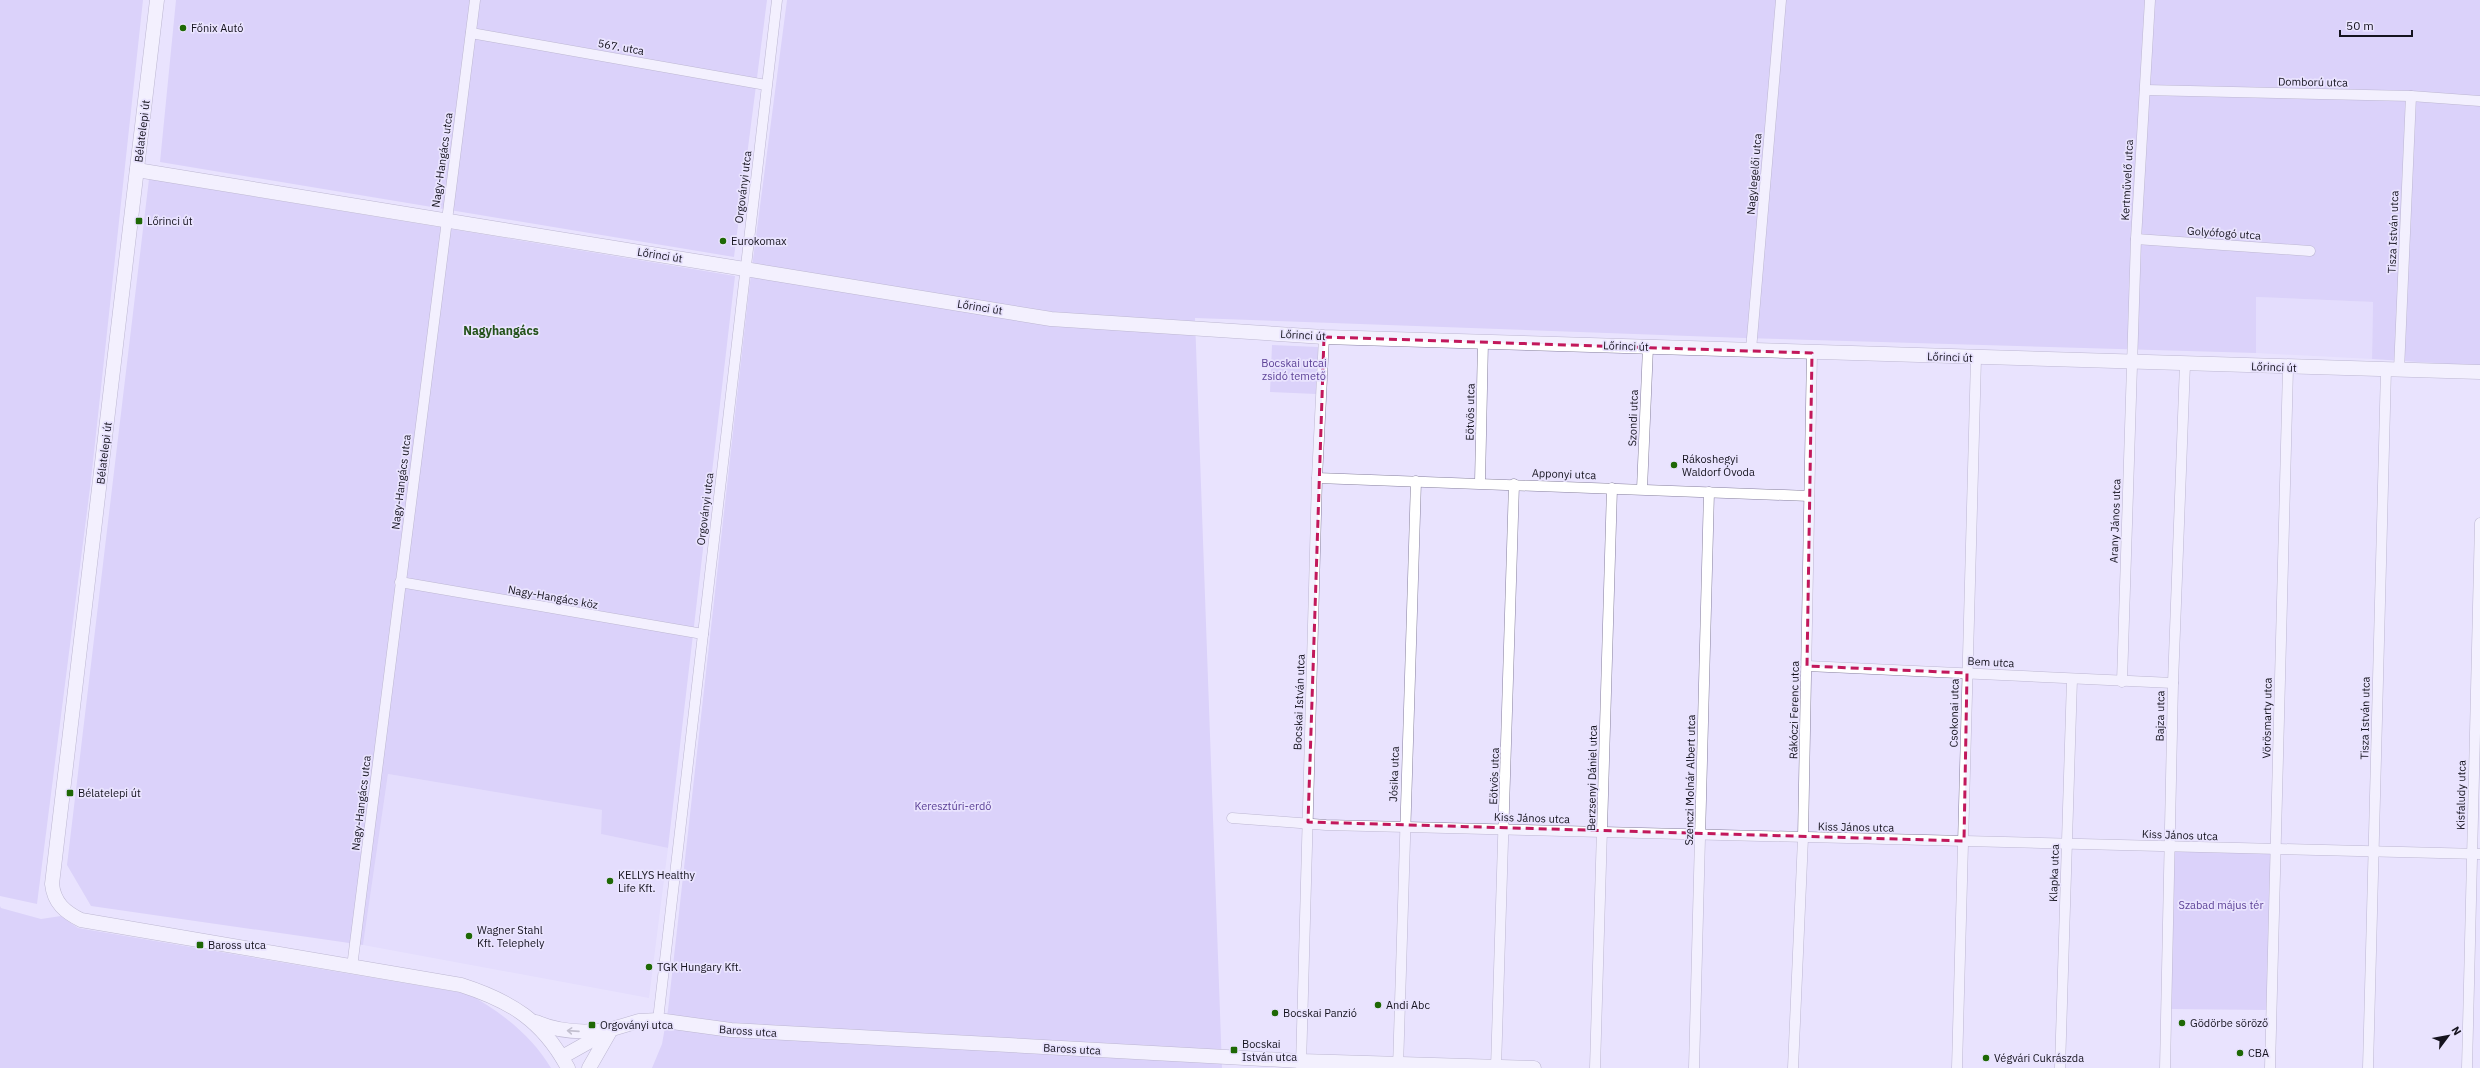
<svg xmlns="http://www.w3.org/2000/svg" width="2480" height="1068" font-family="'IBM Plex Sans',sans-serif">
	<rect width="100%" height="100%" fill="#e9e3fe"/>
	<g fill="#ddd5fd">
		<path d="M2256,297L2373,302L2372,359L2256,353Z"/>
		<path d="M388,774L603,810L601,834L668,848L649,998L363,945Z"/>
	</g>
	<g fill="#cabdf5">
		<path d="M0,0H143L91,480L37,904L0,896Z"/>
		<path d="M176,0H767L734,257L160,162Z"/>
		<path d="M787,0H2480V366L2372,359L2373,302L2256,297V353L1744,338L1195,318L1222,1068H652L662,1044L668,1010L749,290Z"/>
		<path d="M149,179L735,276L668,848L601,834L602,810L388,774L363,945L91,906L67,865Z"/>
		<path d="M1272,345L1318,347L1316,394L1270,392Z"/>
		<path d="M2169,846L2275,850L2270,1010L2166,1009Z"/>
		<path d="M0,906L1,908L41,919L61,916L78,928L469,994C502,1013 531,1035 551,1068H0Z"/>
	</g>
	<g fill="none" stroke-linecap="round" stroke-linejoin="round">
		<defs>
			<g id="street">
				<path d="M471,33L766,85"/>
				<path d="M2145,90L2411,96L2480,101"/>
				<path d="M2136,239L2310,251"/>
				<path d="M1751,350L1781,0"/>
				<path d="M2399,370L2411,96"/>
				<path d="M1317,478L1809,496"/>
				<path d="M1480,482L1483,342"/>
				<path d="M1642,489L1648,347"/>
				<path d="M400,582L703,634"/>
				<path d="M1807,666L2173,683"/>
				<path d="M2122,682L2136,239L2150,0"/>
				<path d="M1232,818L1326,825L2480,854"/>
				<path d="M352,967L475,0"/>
				<path d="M658,1020L777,0"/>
				<path d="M1301,1066L1317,478L1324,337"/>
				<path d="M1398,1068L1416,481"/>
				<path d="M1496,1068L1514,484"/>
				<path d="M1595,1068L1612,488"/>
				<path d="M1694,1068L1709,492"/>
				<path d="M1793,1068L1803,838L1812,353"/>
				<path d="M1957,1068L1976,358"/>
				<path d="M2060,1068L2072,679"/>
				<path d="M2165,1068L2173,683L2185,364"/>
				<path d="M2270,1068L2288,368"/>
				<path d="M2368,1068L2386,369"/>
				<path d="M2467,1068L2480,523"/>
			</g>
			<g id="secondary">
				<path d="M157,0L52,884C54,903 65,912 81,920L461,985C511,1001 543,1021 568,1068"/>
				<path d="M137,170L1051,319L1324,337L2480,372"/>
				<path d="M536,1022C559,1032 582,1033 606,1030"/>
				<path d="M562,1057L612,1029L639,1021L658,1020L731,1030L1301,1061L1534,1068"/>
				<path d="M589,1068L609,1033"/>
			</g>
		</defs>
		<use href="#street" stroke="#87809e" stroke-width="11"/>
		<use href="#secondary" stroke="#87809e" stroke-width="15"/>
		<use href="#street" stroke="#fff" stroke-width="10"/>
		<use href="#secondary" stroke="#fff" stroke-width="14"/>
	</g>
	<defs><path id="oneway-shaft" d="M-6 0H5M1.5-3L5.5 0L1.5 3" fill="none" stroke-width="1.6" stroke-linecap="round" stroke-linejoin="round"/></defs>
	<use stroke="#96959a" href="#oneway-shaft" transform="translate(573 1031) rotate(-176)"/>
	<path d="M0 0H2480V1068H0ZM1324,337L1812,353L1807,666L1967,673L1964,841L1308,822Z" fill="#e9e3fe" fill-opacity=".55" fill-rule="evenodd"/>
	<path fill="none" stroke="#c2185b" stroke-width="3" stroke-dasharray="8 5" stroke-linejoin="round" d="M1324,337L1812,353L1807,666L1967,673L1964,841L1308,822Z"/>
	<g fill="#1e6805" stroke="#e9e3fe" stroke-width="1.5">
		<circle cx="183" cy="28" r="4"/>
		<rect x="135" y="217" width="8" height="8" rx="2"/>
		<circle cx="723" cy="241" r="4"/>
		<circle cx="1674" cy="465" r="4"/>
		<rect x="66" y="789" width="8" height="8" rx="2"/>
		<circle cx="610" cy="881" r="4"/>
		<circle cx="469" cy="936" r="4"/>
		<rect x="196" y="941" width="8" height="8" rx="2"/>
		<circle cx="649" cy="967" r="4"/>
		<circle cx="1378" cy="1005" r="4"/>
		<circle cx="1275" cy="1013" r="4"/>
		<circle cx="2182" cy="1023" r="4"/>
		<rect x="588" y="1021" width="8" height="8" rx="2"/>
		<rect x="1230" y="1046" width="8" height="8" rx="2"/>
		<circle cx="2240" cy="1053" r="4"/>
		<circle cx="1986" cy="1058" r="4"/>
	</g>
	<g text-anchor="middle" stroke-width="3.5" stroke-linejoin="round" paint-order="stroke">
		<g font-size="11" fill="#15131e" stroke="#e9e3fe" text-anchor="start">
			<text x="191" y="32">Főnix Autó</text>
			<text x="147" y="225">Lőrinci út</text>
			<text x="731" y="245">Eurokomax</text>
			<text x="1682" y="463">Rákoshegyi<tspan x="1682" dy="13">Waldorf Óvoda</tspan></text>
			<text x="78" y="797">Bélatelepi út</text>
			<text x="618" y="879">KELLYS Healthy<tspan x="618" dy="13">Life Kft.</tspan></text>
			<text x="477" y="934">Wagner Stahl<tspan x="477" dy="13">Kft. Telephely</tspan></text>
			<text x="208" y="949">Baross utca</text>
			<text x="657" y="971">TGK Hungary Kft.</text>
			<text x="1386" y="1009">Andi Abc</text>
			<text x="1283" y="1017">Bocskai Panzió</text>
			<text x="2190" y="1027">Gödörbe söröző</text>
			<text x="600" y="1029">Orgoványi utca</text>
			<text x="1242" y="1048">Bocskai<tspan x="1242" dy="13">István utca</tspan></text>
			<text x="2248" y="1057">CBA</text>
			<text x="1994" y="1062">Végvári Cukrászda</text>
		</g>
		<g font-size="11" fill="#15131e" stroke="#e9e3fe">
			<text transform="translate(621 47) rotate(10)" y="4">567. utca</text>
			<text transform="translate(2313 82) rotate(1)" y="4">Domború utca</text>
			<text transform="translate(142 131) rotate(-83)" y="4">Bélatelepi út</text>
			<text transform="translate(442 160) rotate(-82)" y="4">Nagy-Hangács utca</text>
			<text transform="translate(1754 174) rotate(-85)" y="4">Nagylegelői utca</text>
			<text transform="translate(2127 180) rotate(-87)" y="4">Kertművelő utca</text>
			<text transform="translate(743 187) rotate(-83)" y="4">Orgoványi utca</text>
			<text transform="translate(2393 232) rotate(-88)" y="4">Tisza István utca</text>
			<text transform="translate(2224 233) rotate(4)" y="4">Golyófogó utca</text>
			<text transform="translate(660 255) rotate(9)" y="4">Lőrinci út</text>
			<text transform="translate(980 307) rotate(9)" y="4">Lőrinci út</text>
			<text transform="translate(1303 335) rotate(3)" y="4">Lőrinci út</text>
			<text transform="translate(1626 346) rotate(2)" y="4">Lőrinci út</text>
			<text transform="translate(1950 357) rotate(2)" y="4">Lőrinci út</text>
			<text transform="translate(2274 367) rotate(2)" y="4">Lőrinci út</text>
			<text transform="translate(1470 412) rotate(-89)" y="4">Eötvös utca</text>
			<text transform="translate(1633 418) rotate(-88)" y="4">Szondi utca</text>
			<text transform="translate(104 453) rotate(-83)" y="4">Bélatelepi út</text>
			<text transform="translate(1564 474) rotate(2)" y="4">Apponyi utca</text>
			<text transform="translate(401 482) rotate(-83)" y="4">Nagy-Hangács utca</text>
			<text transform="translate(705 509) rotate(-83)" y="4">Orgoványi utca</text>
			<text transform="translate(2115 521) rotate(-88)" y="4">Arany János utca</text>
			<text transform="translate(553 597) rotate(10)" y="4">Nagy-Hangács köz</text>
			<text transform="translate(1991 662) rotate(3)" y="4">Bem utca</text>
			<text transform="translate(1299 702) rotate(-88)" y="4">Bocskai István utca</text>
			<text transform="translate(1794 710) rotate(-89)" y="4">Rákóczi Ferenc utca</text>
			<text transform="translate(1954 713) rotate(-89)" y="4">Csokonai utca</text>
			<text transform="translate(2160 716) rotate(-89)" y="4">Bajza utca</text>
			<text transform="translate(2267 718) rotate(-89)" y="4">Vörösmarty utca</text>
			<text transform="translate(2365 718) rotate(-89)" y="4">Tisza István utca</text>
			<text transform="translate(1394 774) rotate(-88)" y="4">Jósika utca</text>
			<text transform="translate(1494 776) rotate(-88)" y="4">Eötvös utca</text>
			<text transform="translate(1592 778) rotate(-89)" y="4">Berzsenyi Dániel utca</text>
			<text transform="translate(1690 780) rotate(-89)" y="4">Szenczi Molnár Albert utca</text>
			<text transform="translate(2461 795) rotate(-89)" y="4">Kisfaludy utca</text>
			<text transform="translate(361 803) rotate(-83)" y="4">Nagy-Hangács utca</text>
			<text transform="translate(1532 818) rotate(2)" y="4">Kiss János utca</text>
			<text transform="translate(1856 827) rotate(1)" y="4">Kiss János utca</text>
			<text transform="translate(2180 835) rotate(2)" y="4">Kiss János utca</text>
			<text transform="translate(2054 873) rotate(-88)" y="4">Klapka utca</text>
			<text transform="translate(748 1031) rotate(4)" y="4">Baross utca</text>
			<text transform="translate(1072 1049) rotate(3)" y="4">Baross utca</text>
		</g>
		<g font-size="11" fill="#5d4297" stroke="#e9e3fe">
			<text x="1294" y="367">Bocskai utcai<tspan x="1294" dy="13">zsidó temető</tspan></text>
			<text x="953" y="810">Keresztúri-erdő</text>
			<text x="2221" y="909">Szabad május tér</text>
		</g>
		<g font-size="12" font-weight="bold" fill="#24521a" stroke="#e9e3fe">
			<text x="501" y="335">Nagyhangács</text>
		</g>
	</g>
	<g transform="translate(2448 1036) rotate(58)" stroke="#e9e3fe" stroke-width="3" paint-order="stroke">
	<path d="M0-3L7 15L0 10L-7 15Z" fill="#15131e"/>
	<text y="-6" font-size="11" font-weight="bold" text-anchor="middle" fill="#15131e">N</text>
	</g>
	<path d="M2340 30v6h72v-6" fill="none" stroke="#15131e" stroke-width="2"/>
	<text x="2346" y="30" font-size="12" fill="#15131e" stroke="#e9e3fe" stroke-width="3" paint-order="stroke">50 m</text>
</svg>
